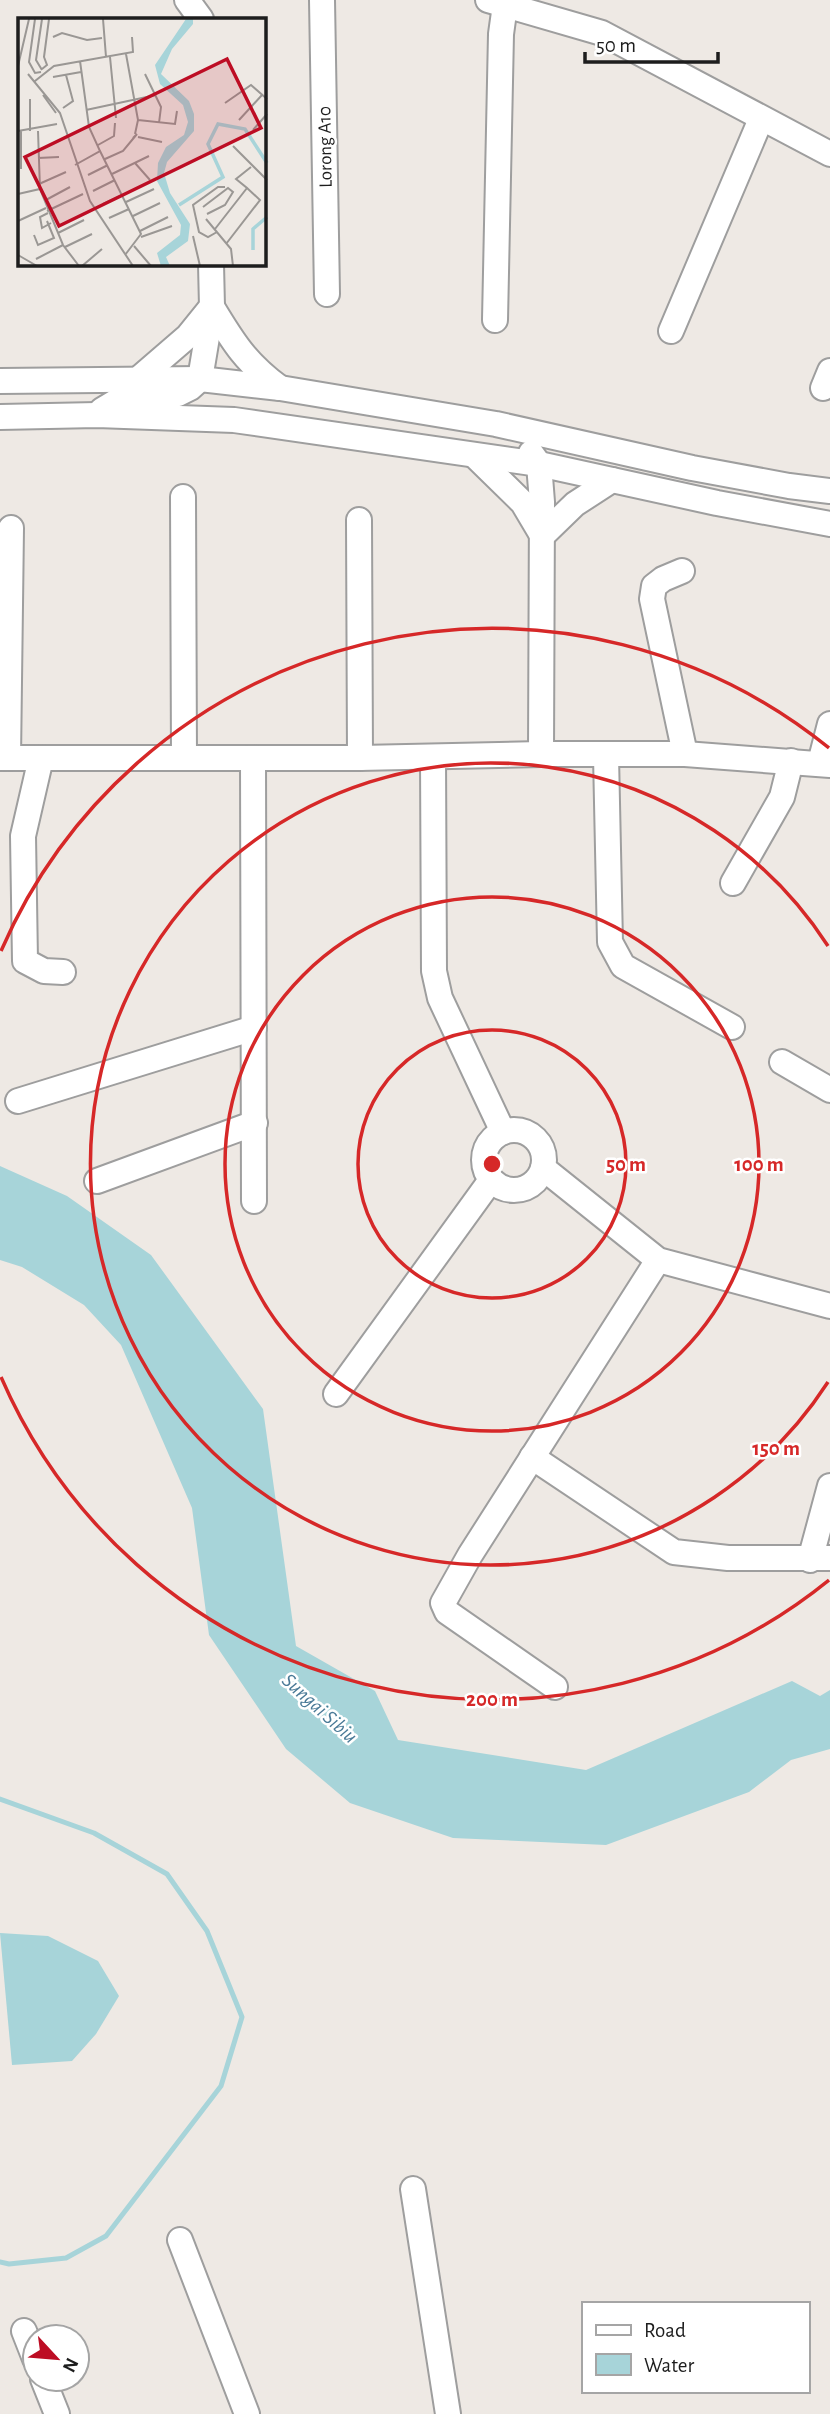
<svg xmlns="http://www.w3.org/2000/svg" width="830" height="2414" font-family="'Alegreya Sans',sans-serif">
	<rect width="100%" height="100%" fill="#eee9e4"/>
	<g fill="#a7d4d9">
		<path d="M0,1166L67,1196L151,1255L263,1409L296,1646L375,1691L398,1740L586,1770L792,1681L820,1696L830,1690V1749L791,1760L749,1792L606,1845L453,1838L350,1803L286,1749L209,1635L192,1508L121,1345L84,1305L22,1267L0,1260Z"/>
		<path d="M0,1933L48,1936L98,1961L119,1996L96,2034L72,2061L12,2065Z"/>
	</g>
	<g fill="none" stroke-linecap="round" stroke-linejoin="round">
		<path stroke="#a7d4d9" stroke-width="5" d="M0,1799L94,1833L167,1874L207,1931L242,2017L221,2086L106,2236L66,2258L9,2264L0,2262"/>
		<defs>
			<g id="minor">
				<path d="M187,0L201,19"/>
				<path d="M322,0L327,294"/>
				<path d="M488,0L602,33L830,154"/>
				<path d="M212,307C233,342 246,363 280,388"/>
				<path d="M495,320L501,34L505,5"/>
				<path d="M671,331L761,119"/>
				<path d="M137,380L188,336L209,310"/>
				<path d="M0,381L200,379L280,388L496,424L692,468L789,486L830,491"/>
				<path d="M823,388L830,371"/>
				<path d="M102,410L117,401L178,394L190,388L200,379L212,307L211,264"/>
				<path d="M0,417L97,415L234,420L539,464L717,503L830,524"/>
				<path d="M531,453L539,464L542,502L541,754H685L830,765"/>
				<path d="M475,456L523,503L542,535"/>
				<path d="M183,497L184,758"/>
				<path d="M359,520L360,758"/>
				<path d="M542,536L575,504L612,480"/>
				<path d="M682,571L663,579L654,586L652,599L685,754"/>
				<path d="M606,756L610,942L623,966L732,1027"/>
				<path d="M433,757L434,971L440,998L503,1132"/>
				<path d="M0,758H360L541,754"/>
				<path d="M8,758L11,528"/>
				<path d="M41,758L23,836L25,961L44,971L63,972"/>
				<path d="M253,758L254,1201"/>
				<path d="M820,763L830,724"/>
				<path d="M733,883L782,797L791,761"/>
				<path d="M782,1062L830,1090"/>
				<path d="M18,1101L254,1028"/>
				<circle cx="514" cy="1160" r="30"/>
				<path d="M543,1168L658,1260L830,1306"/>
				<path d="M97,1181L255,1123"/>
				<path d="M336,1394L491,1180"/>
				<path d="M532,1457L674,1552L728,1558H830"/>
				<path d="M810,1560L830,1486"/>
				<path d="M555,1687L447,1612L443,1603L470,1555L658,1260"/>
				<path d="M413,2189L448,2414"/>
				<path d="M180,2240L247,2414"/>
				<path d="M24,2331L35,2359"/>
				<path d="M43,2379L57,2414"/>
			</g>
		</defs>
		<use href="#minor" stroke="#9e9e9e" stroke-width="28"/>
		<use href="#minor" stroke="#fff" stroke-width="24"/>
	</g>
	<g fill="none" stroke="#d62828" stroke-width="3.5">
		<circle cx="492" cy="1164" r="134"/>
		<circle cx="492" cy="1164" r="267"/>
		<path d="M828 1382A401 401 0 1 1 828 946"/>
		<path d="M829 1580A535 535 0 0 1 1 1377M1 951A535 535 0 0 1 829 748"/>
	</g>
	<g text-anchor="middle" stroke-width="5" stroke-linejoin="round" paint-order="stroke">
		<g font-size="19" fill="#1d1d1d" stroke="#fff">
			<text transform="translate(324 147) rotate(-91)" y="7">Lorong A10</text>
		</g>
		<g font-size="21" font-style="italic" fill="#4a7a97" stroke="#fff">
			<text transform="translate(320 1708) rotate(42)" y="7">Sungai Sibiu</text>
		</g>
	</g>
	<g transform="translate(18 18)">
		<rect width="248" height="248" fill="#eee9e4"/>
		<path d="M168,1H175V6L154,31L143,56L171,83L176,96V113L149,144L146,155L152,175L172,206L170,223L148,239L152,248H143L139,235L162,217L163,207L139,163L140,145L148,129L166,117L170,104L165,87L142,66L137,47Z" fill="#a7d4d9"/>
		<path fill="none" stroke="#a7d4d9" stroke-width="3.5" d="M161,187L205,159L190,126L200,106L227,111L249,145M235,232V211L249,199"/>
		<path fill="none" stroke="#9a9794" stroke-width="2" d="M17,1L11,44L17,55L23,54M85,1L88,39M35,19L44,15L69,22L84,20M108,36L120,102L117,116M92,39L98,100M0,48L11,1M24,51L29,47L26,39L31,1M24,52L18,42L24,1M10,56L42,95L72,183L115,248M127,56L143,89L141,105M35,59L63,54M17,63L36,48L115,34L114,19M25,77L38,95M207,85L233,67L249,81M45,90L55,83L48,57M68,92L138,77M120,102L157,106L159,93M221,102L244,77M235,112L249,96M0,113L39,106M3,113V151M12,113V81M20,113L22,171M120,119L144,124M80,127L96,118L97,105M215,128L249,162M82,133L123,216L107,237M20,140L41,139M87,141L105,133L119,116L115,120M117,145L132,162M57,147L82,133L71,109L62,43M94,156L131,138M70,157L90,147M21,166L48,154M75,173L97,162M0,176L22,171L45,227L61,248M26,183L52,169M108,184L136,171M85,186L104,177M185,189L210,170L215,174L207,187L189,196M29,193L65,176M30,195L22,199L24,210L33,205M115,198L142,185M91,200L111,191M188,201L213,231L215,248M0,203L28,190M197,211L229,170L218,161L233,149M122,213L150,199M199,214L190,219L181,214L175,187L200,169H207M40,215L66,202M16,217L20,227L36,220L29,203M175,218L182,248M123,219L154,208M208,226L242,182L229,170M116,228L133,248M47,229L74,216M0,237L19,248M18,241L45,227M64,248L84,231"/>
		<path fill="#bd0d24" fill-opacity="0.15" stroke="#bd0d24" stroke-width="3.5" d="M209,41L243,110L41,208L7,139Z"/>
		<rect width="248" height="248" fill="none" stroke="#1d1d1d" stroke-width="3.5"/>
	</g>
	<circle cx="492" cy="1164" r="10" fill="#d62828" stroke="#fff" stroke-width="3.5"/>
	<g font-size="21" text-anchor="middle" font-weight="bold" fill="#d62828" stroke="#fff" stroke-width="5" stroke-linejoin="round" paint-order="stroke">
		<text x="626" y="1171">50 m</text>
		<text x="759" y="1171">100 m</text>
		<text x="776" y="1455">150 m</text>
		<text x="492" y="1706">200 m</text>
	</g>
	<rect x="582" y="2302" width="228" height="91" fill="#ffffff" stroke="#a5a5a5" stroke-width="2"/>
	<rect x="596" y="2325" width="35" height="10" fill="#ffffff" stroke="#a5a5a5" stroke-width="2"/>
	<text x="644" y="2337" font-size="21" fill="#1d1d1d">Road</text>
	<rect x="596" y="2354" width="35" height="21" fill="#a7d4d9" stroke="#a5a5a5" stroke-width="2"/>
	<text x="644" y="2372" font-size="21" fill="#1d1d1d">Water</text>
	<g transform="translate(56 2358) rotate(116)"><circle r="33" fill="#ffffff" stroke="#a5a5a5" stroke-width="2"/>
	<path d="M0-5L12 26L0 18L-12 26Z" fill="#bd0d24"/>
	<text y="-10" font-size="19" font-weight="bold" text-anchor="middle" fill="#1d1d1d">N</text>
	</g>
	<path d="M585 52v10h133v-10" fill="none" stroke="#1d1d1d" stroke-width="3.5"/>
	<text x="596" y="52" font-size="21" fill="#1d1d1d" stroke="#ffffff" stroke-width="5" paint-order="stroke">50 m</text>
</svg>
